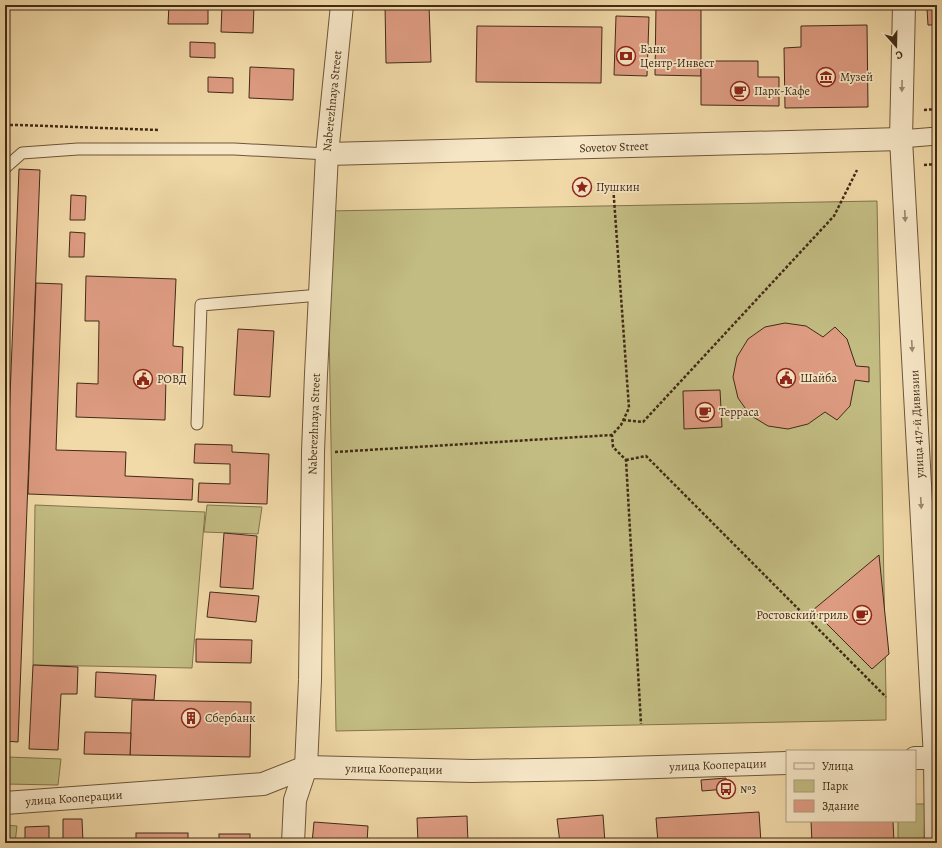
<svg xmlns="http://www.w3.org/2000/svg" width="942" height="848" font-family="Alegreya,serif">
	<rect width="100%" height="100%" fill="#f1d9a8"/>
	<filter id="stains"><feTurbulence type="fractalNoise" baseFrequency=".005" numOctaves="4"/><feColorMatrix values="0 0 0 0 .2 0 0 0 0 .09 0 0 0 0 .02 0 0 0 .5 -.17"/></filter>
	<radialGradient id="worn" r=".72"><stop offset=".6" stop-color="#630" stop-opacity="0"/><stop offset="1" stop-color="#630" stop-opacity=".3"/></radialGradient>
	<g fill="#c2bc82" stroke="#82744c">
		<path d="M877,201L886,697V720L336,731L327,211Z"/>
		<path d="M35,505L205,512L192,668L33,665Z"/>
		<path d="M207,505L262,507L258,534L204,532Z"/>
		<path d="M7,757L61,759L58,785L5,784Z"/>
		<path d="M915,804H925L924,843H898V821H915Z"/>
		<path d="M5,825L17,826L15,843H5Z"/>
	</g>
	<g fill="#de9c82" stroke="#422b16">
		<path d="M169,5H208V24H168Z"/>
		<path d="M222,5H254L253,33L221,32Z"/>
		<path d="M385,5H429L431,62L386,63Z"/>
		<path d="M656,5H701V76L655,75Z"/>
		<path d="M927,9H937V25H928Z"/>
		<path d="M616,16L649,17L647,76L614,75Z"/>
		<path d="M867,25L868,107L785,108L784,48L801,47V26Z"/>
		<path d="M477,26L602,27L601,83L476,82Z"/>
		<path d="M190,42L215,43V58L190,57Z"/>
		<path d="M934,50H937V97Z"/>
		<path d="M701,61H758V77H779V106L701,105Z"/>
		<path d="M250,67L294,69L293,100L249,98Z"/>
		<path d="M208,77L233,78V93L208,92Z"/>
		<path d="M19,169L40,170L18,742L5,741V523Z"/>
		<path d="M71,195L86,196L85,220H70Z"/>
		<path d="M70,232L85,233L84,257H69Z"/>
		<path d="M86,276L176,279L173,346L183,347L182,377H166L165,420L76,417L77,383L98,384L99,321H85Z"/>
		<path d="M36,283L62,284L56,450L126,452L125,476L193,479L192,500L28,494Z"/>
		<path d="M785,323L806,326L823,337L835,327L847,339L856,366L869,367V382L855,380L850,406L837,420L825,412L808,424L788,429L768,426L750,415L738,398L733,377L737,357L748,339L765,327Z"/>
		<path d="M238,329L274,331L270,397L234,395Z"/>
		<path d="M720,390L722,427L684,429L683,391Z"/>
		<path d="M195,444L232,445V452L269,454L267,504L198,502L199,483L230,484V464L194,463Z"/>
		<path d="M224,533L257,536L253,589L220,587Z"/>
		<path d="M879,555L889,654L872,669L813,610Z"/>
		<path d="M210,592L259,596L256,622L207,617Z"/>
		<path d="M196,639L252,640L251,663L196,662Z"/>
		<path d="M33,665L78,667L77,694H61L58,750L29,749Z"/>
		<path d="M96,672L156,675L154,700L95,697Z"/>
		<path d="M132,700L251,702L250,757L130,755Z"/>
		<path d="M85,732L131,733L130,755L84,754Z"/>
		<path d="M726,778V789L702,791L701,780Z"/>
		<path d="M759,812L761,843H658L656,818Z"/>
		<path d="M603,815L605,843H560L557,819Z"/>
		<path d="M467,816L468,843H418L417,818Z"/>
		<path d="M63,819H82L83,843H63Z"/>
		<path d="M811,821H893L894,843H812Z"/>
		<path d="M314,822L368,826L367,843H312Z"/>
		<path d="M49,826V843H25V827Z"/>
		<rect x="136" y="833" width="52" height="10"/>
		<rect x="219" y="834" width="31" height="9"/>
	</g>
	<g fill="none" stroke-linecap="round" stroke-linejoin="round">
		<defs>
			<g id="service">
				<path d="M5,168L22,153L78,149H234L327,154"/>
				<path d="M197,424L201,305L320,295"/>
			</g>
			<path id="pedestrian" d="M901,139L937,136"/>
			<g id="minor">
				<path d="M904,5L901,139L935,758L936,843"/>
				<path d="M327,154L901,139"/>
				<path d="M915,758H937"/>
				<path d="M5,803L263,784L306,767L472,771L593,769L787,763"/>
				<path d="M293,843L295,800L306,767L310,680L313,452L316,374L327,154L342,5"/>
			</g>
		</defs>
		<use href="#service" stroke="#6e563a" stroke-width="13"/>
		<use href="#pedestrian" stroke="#6e563a" stroke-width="19"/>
		<use href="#minor" stroke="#6e563a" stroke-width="24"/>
		<g stroke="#422b16" stroke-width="2.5" stroke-dasharray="3 2" stroke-linecap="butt">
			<path d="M924,110L937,109"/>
			<path d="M5,125H19L159,130"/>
			<path d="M924,165L937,164"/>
			<path d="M613,185L629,408L621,425L612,435L613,447L626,460L641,724"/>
			<path d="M623,420L643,422L834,216L857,170"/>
			<path d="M335,452L612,435"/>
			<path d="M626,460L646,456L886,697"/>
		</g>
		<use href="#service" stroke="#f6e6c6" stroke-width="11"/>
		<use href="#pedestrian" stroke="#f6e6c6" stroke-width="17"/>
		<use href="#minor" stroke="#f6e6c6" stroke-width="22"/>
	</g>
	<defs><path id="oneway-solid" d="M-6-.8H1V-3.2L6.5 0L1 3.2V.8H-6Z"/></defs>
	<g fill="#9c886e">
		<use href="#oneway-solid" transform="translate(902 86) rotate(91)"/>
		<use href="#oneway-solid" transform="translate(905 216) rotate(87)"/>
		<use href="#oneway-solid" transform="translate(912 346) rotate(87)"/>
		<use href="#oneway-solid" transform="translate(921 503) rotate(87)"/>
	</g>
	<defs>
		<symbol id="bank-ring" viewBox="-11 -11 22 22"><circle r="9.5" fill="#f6e6c6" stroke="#8f2418" stroke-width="1.5"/><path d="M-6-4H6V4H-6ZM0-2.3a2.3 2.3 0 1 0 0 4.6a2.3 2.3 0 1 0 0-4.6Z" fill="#8f2418"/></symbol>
		<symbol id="museum-ring" viewBox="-11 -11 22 22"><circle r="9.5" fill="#f6e6c6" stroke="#8f2418" stroke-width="1.5"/><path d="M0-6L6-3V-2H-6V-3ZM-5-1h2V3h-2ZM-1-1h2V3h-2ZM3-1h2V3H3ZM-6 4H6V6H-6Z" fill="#8f2418"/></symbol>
		<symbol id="cafe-ring" viewBox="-11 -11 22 22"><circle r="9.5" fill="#f6e6c6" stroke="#8f2418" stroke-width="1.5"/><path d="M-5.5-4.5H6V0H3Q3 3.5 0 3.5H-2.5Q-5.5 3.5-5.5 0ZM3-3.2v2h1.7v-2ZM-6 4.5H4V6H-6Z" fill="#8f2418"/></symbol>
		<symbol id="sight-ring" viewBox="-11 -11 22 22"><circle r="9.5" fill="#f6e6c6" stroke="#8f2418" stroke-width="1.5"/><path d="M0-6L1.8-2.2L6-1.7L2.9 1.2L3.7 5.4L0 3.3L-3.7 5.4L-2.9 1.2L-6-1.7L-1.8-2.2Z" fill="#8f2418"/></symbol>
		<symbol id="civic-ring" viewBox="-11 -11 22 22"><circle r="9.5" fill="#f6e6c6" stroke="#8f2418" stroke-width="1.5"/><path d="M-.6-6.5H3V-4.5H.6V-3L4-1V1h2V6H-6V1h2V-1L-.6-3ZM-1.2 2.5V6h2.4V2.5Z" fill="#8f2418"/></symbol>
		<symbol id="building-ring" viewBox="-11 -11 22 22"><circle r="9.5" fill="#f6e6c6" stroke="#8f2418" stroke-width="1.5"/><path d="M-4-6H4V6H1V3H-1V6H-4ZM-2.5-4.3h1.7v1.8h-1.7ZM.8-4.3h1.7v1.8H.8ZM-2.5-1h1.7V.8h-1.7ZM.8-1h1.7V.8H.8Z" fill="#8f2418"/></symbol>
		<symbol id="bus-ring" viewBox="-11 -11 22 22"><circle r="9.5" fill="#f6e6c6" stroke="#8f2418" stroke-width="1.5"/><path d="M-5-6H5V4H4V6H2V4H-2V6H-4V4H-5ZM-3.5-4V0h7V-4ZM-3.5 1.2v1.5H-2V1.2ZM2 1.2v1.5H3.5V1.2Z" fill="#8f2418"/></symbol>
	</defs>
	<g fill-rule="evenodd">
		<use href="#bank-ring" x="615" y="45" width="22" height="22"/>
		<use href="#museum-ring" x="815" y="66" width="22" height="22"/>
		<use href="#cafe-ring" x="729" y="80" width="22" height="22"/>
		<use href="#sight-ring" x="571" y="176" width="22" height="22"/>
		<use href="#civic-ring" x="775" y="367" width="22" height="22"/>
		<use href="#civic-ring" x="132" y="368" width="22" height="22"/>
		<use href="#cafe-ring" x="694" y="401" width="22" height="22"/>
		<use href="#cafe-ring" x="851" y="604" width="22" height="22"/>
		<use href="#building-ring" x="180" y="707" width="22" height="22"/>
		<use href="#bus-ring" x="715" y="778" width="22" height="22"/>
	</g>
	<g text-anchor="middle" stroke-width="3.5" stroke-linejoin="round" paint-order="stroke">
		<g font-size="12" fill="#422b16" stroke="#f6e6c6" text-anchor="start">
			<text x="640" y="53">Банк<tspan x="640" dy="14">Центр-Инвест</tspan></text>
			<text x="840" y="81">Музей</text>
			<text x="754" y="95">Парк-Кафе</text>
			<text x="596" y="191">Пушкин</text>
			<text x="800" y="382">Шайба</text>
			<text x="157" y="383">РОВД</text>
			<text x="719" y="416">Терраса</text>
			<text x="848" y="619" text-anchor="end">Ростовский гриль</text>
			<text x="205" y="722">Сбербанк</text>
			<text x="740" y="793">№3</text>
		</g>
		<g font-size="12" fill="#422b16" stroke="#f6e6c6">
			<text transform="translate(332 101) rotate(-84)" y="4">Naberezhnaya Street</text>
			<text transform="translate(614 147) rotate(-2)" y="4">Sovetov Street</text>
			<text transform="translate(314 424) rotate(-88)" y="4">Naberezhnaya Street</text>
			<text transform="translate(917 424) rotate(-93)" y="4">улица 417-й Дивизии</text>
			<text transform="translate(718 765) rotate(-2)" y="4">улица Кооперации</text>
			<text transform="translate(394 769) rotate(1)" y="4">улица Кооперации</text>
			<text transform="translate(74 798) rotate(-4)" y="4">улица Кооперации</text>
		</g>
	</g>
	<rect width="942" height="848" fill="none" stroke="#f1d9a8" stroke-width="20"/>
	<rect x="6" y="6" width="930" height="836" fill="none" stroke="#422b16" stroke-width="2"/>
	<rect x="10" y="10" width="922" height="828" fill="none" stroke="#422b16"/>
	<rect x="786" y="750" width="130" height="72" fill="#f6e6c6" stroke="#ae9b80"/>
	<rect x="794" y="763" width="20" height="6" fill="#f6e6c6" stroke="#ae9b80"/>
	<text x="822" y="770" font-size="12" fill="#422b16">Улица</text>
	<rect x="794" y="780" width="20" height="12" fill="#c2bc82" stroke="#ae9b80"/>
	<text x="822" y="790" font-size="12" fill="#422b16">Парк</text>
	<rect x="794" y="800" width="20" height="12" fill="#de9c82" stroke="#ae9b80"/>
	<text x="822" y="810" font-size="12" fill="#422b16">Здание</text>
	<g transform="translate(896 46) rotate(160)" stroke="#f6e6c6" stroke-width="3" paint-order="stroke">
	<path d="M0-3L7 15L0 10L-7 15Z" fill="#422b16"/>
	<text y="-6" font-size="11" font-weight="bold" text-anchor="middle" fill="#422b16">С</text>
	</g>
	<rect width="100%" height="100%" filter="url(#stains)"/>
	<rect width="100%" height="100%" fill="url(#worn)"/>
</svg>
